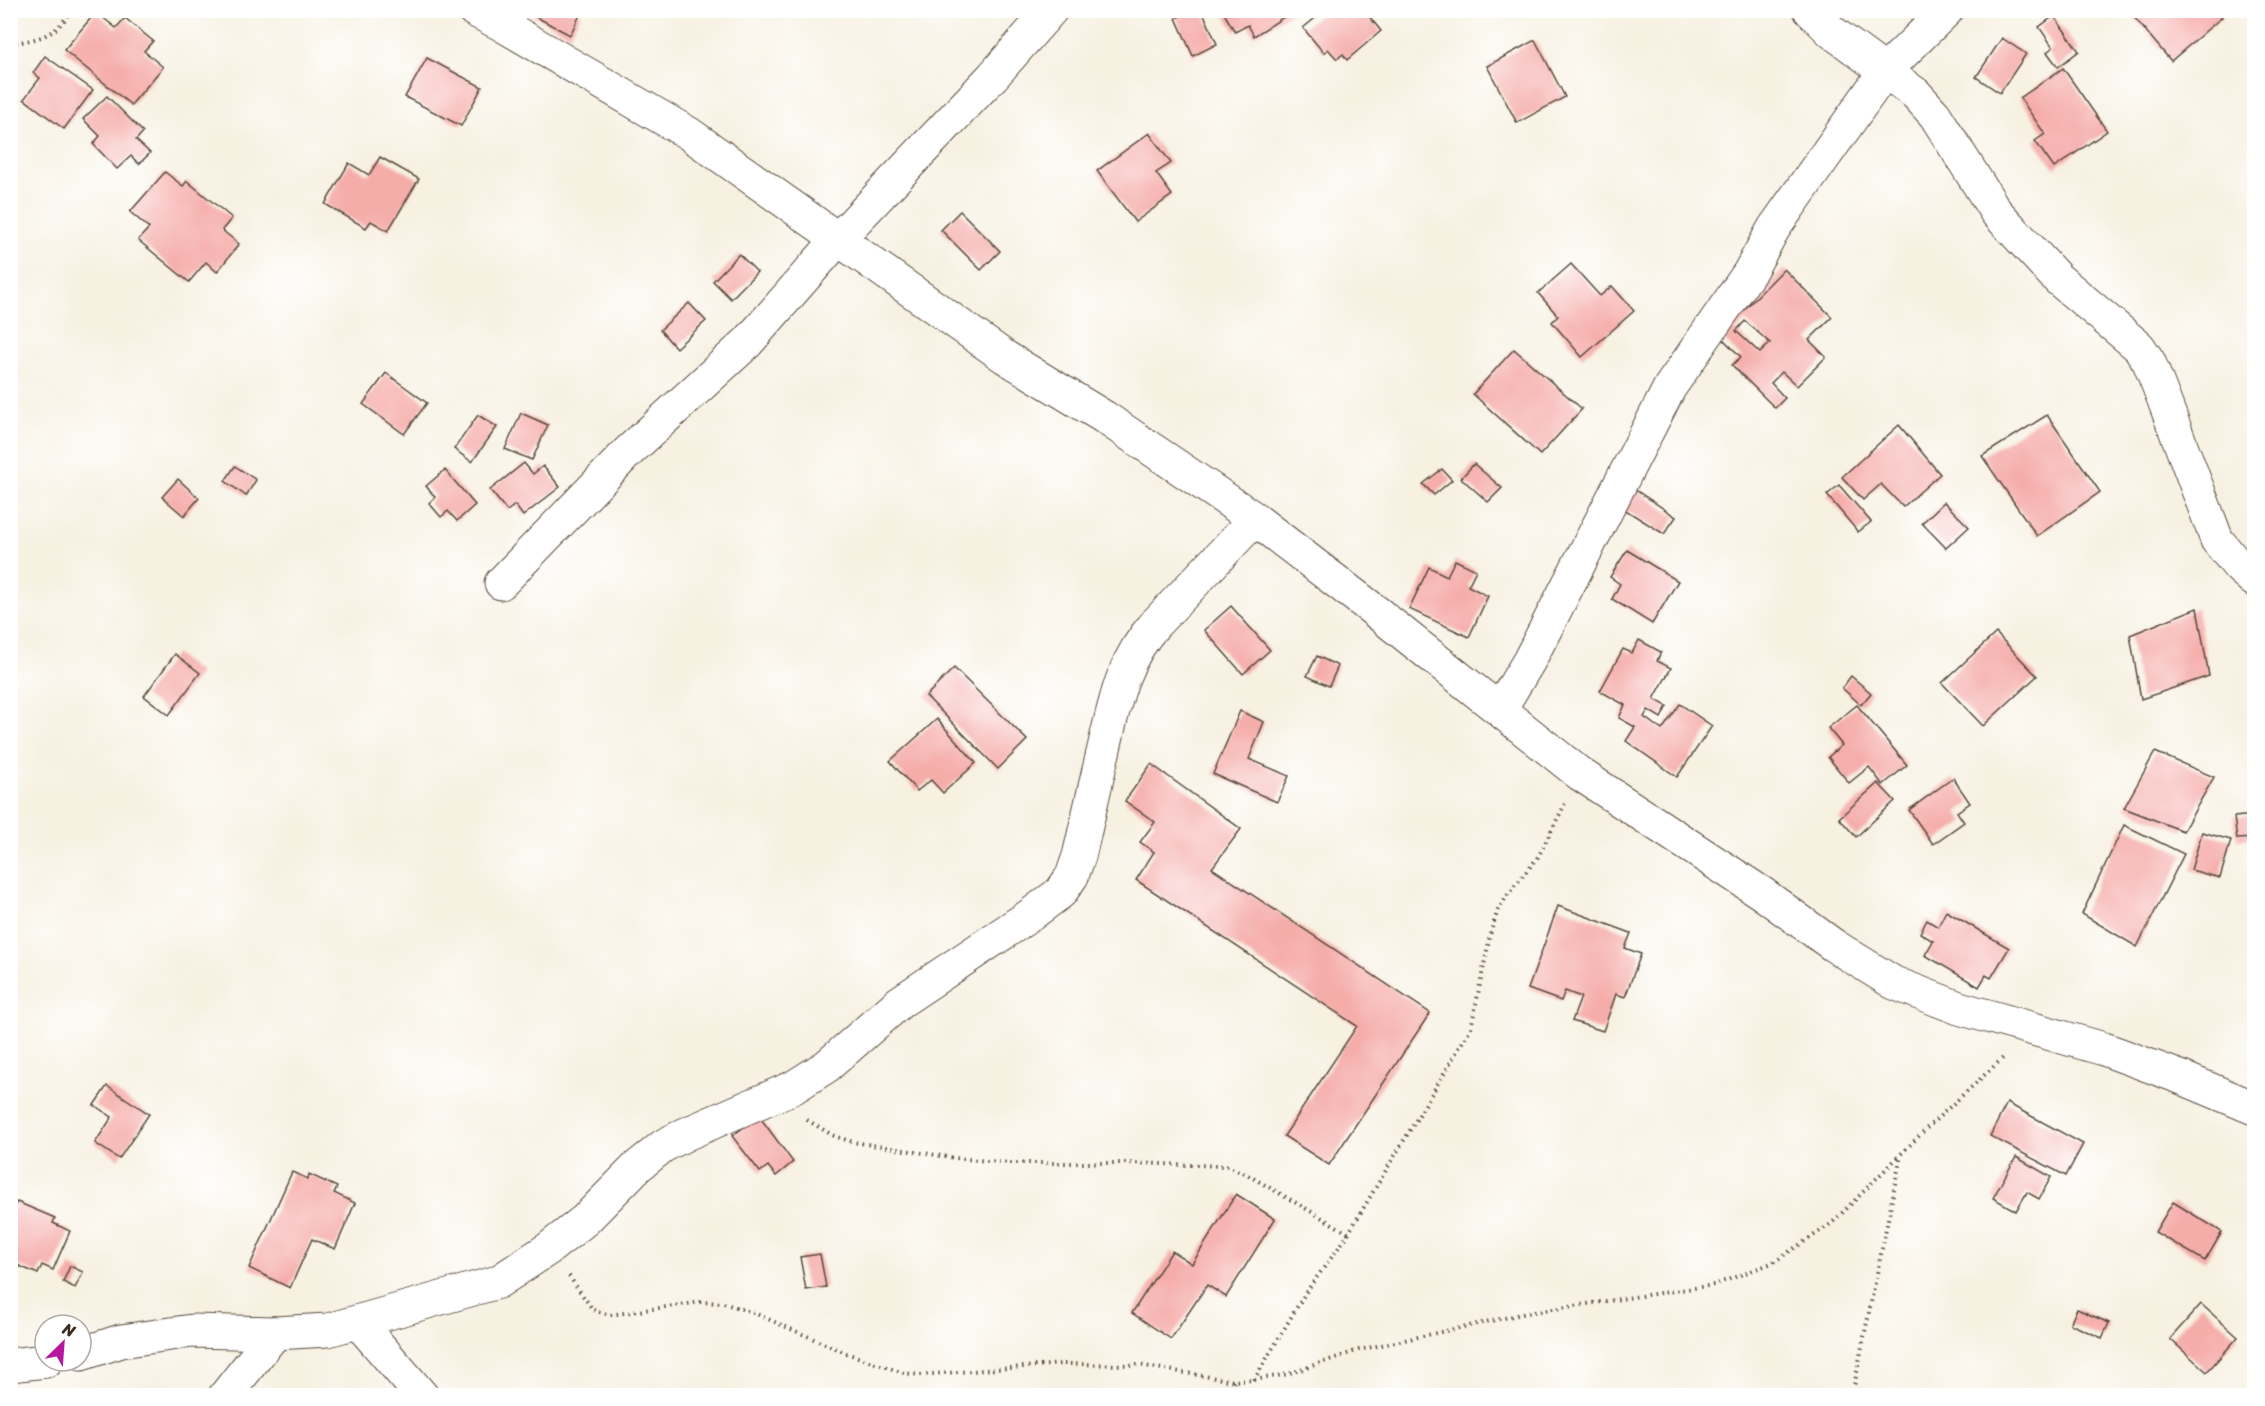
<svg xmlns="http://www.w3.org/2000/svg" width="2265" height="1406" font-family="Sriracha,sans-serif">
	<rect width="100%" height="100%" fill="#fff"/>
	<filter id="ink" filterUnits="userSpaceOnUse"><feTurbulence type="fractalNoise" baseFrequency=".0167" numOctaves="2"/><feDisplacementMap in="SourceGraphic" scale="12" xChannelSelector="R" yChannelSelector="G"/><feConvolveMatrix kernelMatrix="1 2 1 2 8 2 1 2 1" color-interpolation-filters="sRGB"/></filter>
	<filter id="wash" filterUnits="userSpaceOnUse"><feTurbulence type="fractalNoise" baseFrequency=".008" numOctaves="4" result="noise"/><feDisplacementMap in="SourceGraphic" scale="24" xChannelSelector="R" yChannelSelector="G"/><feGaussianBlur stdDeviation="1.35" result="paint"/><feColorMatrix in="noise" values="0 0 0 0 0 0 0 0 0 0 0 0 0 0 0 0 0 1.4 0 .05"/><feComposite in="paint" operator="in"/></filter>
	<g filter="url(#wash)">
		<rect width="100%" height="100%" fill="#f7f1e2"/>
		<g id="blocks">
			<g fill="#f5adaa" fill-rule="evenodd">
				<path d="M523,10H572L580,15L570,35Z"/>
				<path d="M1193,10H1202L1217,44L1193,56L1176,18Z"/>
				<path d="M1222,10H1295L1254,36L1248,25L1235,32Z"/>
				<path d="M1325,10H1336L1340,15L1346,10H1364L1381,31L1347,60L1343,54L1337,59L1328,49L1324,53L1303,28Z"/>
				<path d="M2128,10H2217L2222,17L2171,61Z"/>
				<path d="M96,12L116,28L125,18L153,41L144,51L163,67L131,105L64,50Z"/>
				<path d="M2054,16L2079,51L2058,67L2047,52L2053,47L2039,27Z"/>
				<path d="M2002,38L2026,54L2000,93L1976,77Z"/>
				<path d="M1535,40L1565,97L1517,123L1487,66Z"/>
				<path d="M45,56L93,90L64,129L24,99L40,78L33,73Z"/>
				<path d="M427,58L482,87L461,126L405,97Z"/>
				<path d="M2063,68L2107,131L2054,168L2035,141L2045,134L2020,98Z"/>
				<path d="M107,96L143,132L136,140L150,153L139,164L131,156L117,169L93,144L100,136L83,119Z"/>
				<path d="M1149,133L1171,163L1156,173L1172,195L1135,222L1097,171Z"/>
				<path d="M380,157L419,179L388,231L371,221L366,228L325,204L349,163L369,175Z"/>
				<path d="M165,172L183,186L187,181L232,218L222,230L239,244L217,272L206,262L189,282L138,240L149,228L130,212Z"/>
				<path d="M960,211L1000,251L981,270L941,230Z"/>
				<path d="M739,254L757,272L731,299L713,281Z"/>
				<path d="M1571,264L1600,296L1612,286L1634,311L1582,357L1552,322L1558,316L1538,293Z"/>
				<path d="M1784,269L1832,317L1809,340L1826,357L1797,386L1782,372L1771,383L1785,398L1775,408L1732,365L1741,357L1719,335ZM1745,321L1770,343L1760,353L1736,331Z"/>
				<path d="M689,303L706,321L676,348L660,330Z"/>
				<path d="M1514,349L1582,409L1540,455L1473,394Z"/>
				<path d="M386,373L427,403L404,434L363,404Z"/>
				<path d="M521,413L548,425L532,460L505,449Z"/>
				<path d="M478,415L497,427L472,462L454,449Z"/>
				<path d="M2047,415L2100,492L2037,536L1982,456Z"/>
				<path d="M1899,425L1940,474L1903,507L1881,484L1863,500L1842,477Z"/>
				<path d="M524,463L533,474L543,466L560,487L523,516L515,505L507,511L490,490Z"/>
				<path d="M1474,464L1502,488L1488,502L1461,478Z"/>
				<path d="M235,466L256,480L246,496L225,481Z"/>
				<path d="M1442,469L1452,480L1434,495L1423,484Z"/>
				<path d="M445,470L475,505L457,521L448,511L441,517L429,503L435,497L426,486Z"/>
				<path d="M178,479L199,498L184,516L162,497Z"/>
				<path d="M1839,485L1871,522L1858,532L1827,495Z"/>
				<path d="M1631,487L1676,517L1664,534L1619,506Z"/>
				<path d="M1944,502L1969,527L1946,548L1922,523Z"/>
				<path d="M1627,550L1678,581L1652,624L1612,599L1620,584L1610,577Z"/>
				<path d="M1455,560L1476,570L1468,586L1488,596L1469,637L1409,609L1429,567L1447,576Z"/>
				<path d="M1231,606L1270,650L1243,674L1204,630Z"/>
				<path d="M2197,608L2209,676L2141,699L2130,635Z"/>
				<path d="M1996,633L2037,676L1983,726L1942,683Z"/>
				<path d="M1639,640L1661,652L1657,661L1671,668L1654,699L1667,706L1661,718L1648,710L1644,717L1662,730L1680,704L1712,726L1677,777L1626,741L1635,727L1619,718L1625,705L1600,691L1623,649L1632,653Z"/>
				<path d="M175,654L200,673L169,715L144,696Z"/>
				<path d="M1317,656L1338,666L1329,686L1307,676Z"/>
				<path d="M954,668L1027,740L998,769L926,696Z"/>
				<path d="M1851,676L1871,693L1861,705L1842,688Z"/>
				<path d="M1857,705L1907,765L1883,785L1869,767L1849,783L1828,757L1842,745L1828,728Z"/>
				<path d="M1240,711L1264,722L1249,759L1289,776L1277,802L1213,774Z"/>
				<path d="M937,719L976,763L943,793L931,780L917,791L890,761Z"/>
				<path d="M2155,752L2214,777L2183,831L2124,808Z"/>
				<path d="M1151,764L1241,829L1212,868L1430,1013L1329,1165L1284,1136L1357,1026L1136,880L1154,852L1140,842L1155,822L1125,801Z"/>
				<path d="M1953,778L1970,803L1957,812L1964,822L1933,844L1909,810Z"/>
				<path d="M1878,783L1895,801L1856,837L1839,818Z"/>
				<path d="M2254,815V838L2237,839L2234,817Z"/>
				<path d="M2124,825L2184,854L2137,947L2082,914Z"/>
				<path d="M2202,832L2231,840L2220,878L2191,870Z"/>
				<path d="M1558,906L1631,933L1625,948L1641,954L1625,997L1616,994L1603,1031L1572,1021L1581,997L1565,991L1561,1001L1528,989Z"/>
				<path d="M1946,911L2009,948L1991,978L1986,975L1979,987L1925,955L1933,941L1920,933L1927,920L1938,927Z"/>
				<path d="M107,1086L149,1114L119,1159L95,1143L112,1117L94,1105Z"/>
				<path d="M2007,1103L2083,1144L2066,1176L1990,1136Z"/>
				<path d="M759,1116L793,1162L776,1176L768,1166L760,1172L732,1136Z"/>
				<path d="M2016,1157L2051,1177L2039,1199L2027,1192L2016,1211L1993,1198Z"/>
				<path d="M292,1172L308,1179L309,1174L337,1187L334,1193L355,1203L335,1249L312,1239L290,1288L249,1268Z"/>
				<path d="M1236,1194L1275,1219L1226,1297L1207,1285L1171,1339L1132,1313L1172,1251L1192,1264Z"/>
				<path d="M17,1202L55,1218L53,1223L70,1231L53,1270L42,1265L38,1274L10,1262V1215Z"/>
				<path d="M2173,1202L2222,1232L2205,1261L2155,1232Z"/>
				<path d="M820,1254L826,1287L806,1290L800,1257Z"/>
				<path d="M70,1266L83,1272L75,1288L63,1282Z"/>
				<path d="M2201,1304L2238,1337L2207,1372L2170,1339Z"/>
				<path d="M2077,1309L2109,1323L2102,1338L2070,1324Z"/>
			</g>
		</g>
	</g>
	<g filter="url(#ink)">
		<use href="#blocks" fill-opacity="0" stroke="#57483b" stroke-width="1.5"/>
		<g fill="none" stroke-linecap="round" stroke-linejoin="round">
			<defs>
				<g id="minor">
					<path d="M474,10L499,23L688,133L1005,357L1104,417L1255,519L1375,611L1580,774L1763,894L1833,945L1894,983L1959,1008L2104,1049L2180,1077L2254,1108"/>
					<path d="M1810,10L1832,32L1916,94L1935,115L1996,212L2058,279L2139,347L2149,362L2159,387L2217,540L2239,567L2254,580"/>
					<path d="M501,583L628,452L748,342L839,238L993,76L1051,10"/>
					<path d="M1500,709L1529,661L1670,387L1749,273L1774,228L1885,71L1947,10"/>
					<path d="M359,1323L422,1396"/>
					<path d="M81,1354L121,1341L192,1331L275,1333L328,1330L498,1282L548,1249L585,1220L637,1167L663,1146L686,1134L794,1087L827,1066L900,1002L1029,916L1061,892L1072,876L1079,856C1087,823 1094,790 1102,757C1114,707 1120,663 1156,623L1255,519"/>
					<path d="M10,1365L46,1361"/>
					<path d="M225,1396L275,1333"/>
				</g>
			</defs>
			<use href="#minor" stroke="#57483b" stroke-width="35"/>
			<g stroke="#57483b" stroke-width="4" stroke-dasharray="1.5 4.5" stroke-linecap="butt">
				<path d="M10,44C41,38 53,38 72,10"/>
				<path d="M807,1120L834,1136L853,1142L955,1158L1011,1163H1128L1227,1166L1246,1174L1348,1233"/>
				<path d="M569,1276L593,1310L610,1315L701,1302L723,1303L754,1313L846,1353L904,1373L920,1375L1062,1364L1139,1365L1234,1381L1254,1380L1288,1374L1359,1350L1527,1313L1714,1285L1772,1263L1831,1224L1927,1128L2003,1058"/>
				<path d="M1254,1380L1306,1292L1345,1239L1471,1028L1491,931L1498,910L1509,893L1538,857L1565,804"/>
				<path d="M1221,1396L1234,1381"/>
				<path d="M1852,1396L1901,1155"/>
			</g>
			<use href="#minor" stroke="#fff" stroke-width="33"/>
		</g>
	</g>
	<rect width="2265" height="1406" fill="none" stroke="#fff" stroke-width="36"/>
	<g transform="translate(63 1343) rotate(25)"><circle r="28" fill="#ffffff" stroke="#b1aaa5" stroke-width="1.5"/>
	<path d="M0-4.5L10 22L0 15L-10 22Z" fill="#b5179e"/>
	<text y="-9" font-size="16" font-weight="bold" text-anchor="middle" fill="#3b2a1e">N</text>
	</g>
</svg>
